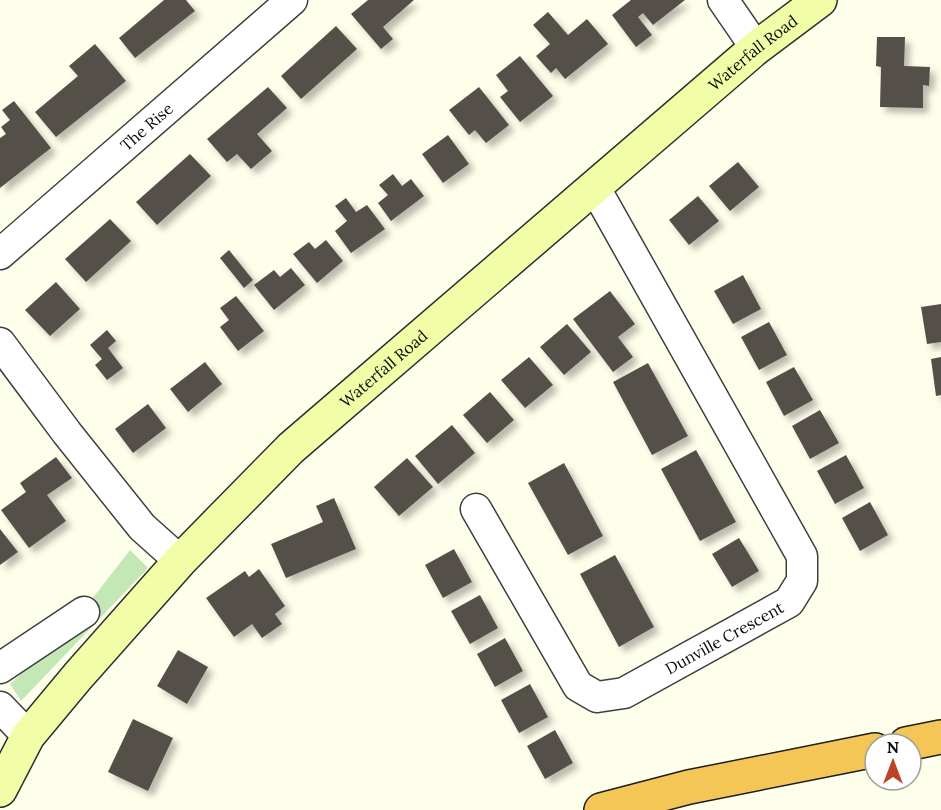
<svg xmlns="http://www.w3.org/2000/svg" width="941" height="810" font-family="Lora,serif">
	<defs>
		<filter id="shadow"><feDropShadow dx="5.5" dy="5.5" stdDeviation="3" flood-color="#0004"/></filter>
	</defs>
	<rect width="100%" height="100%" fill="#feffeb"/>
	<path fill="#c3e8b6" d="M130,550L148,568L21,701L10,684L33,663L92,625V599Z"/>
	<g fill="#555049" filter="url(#shadow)">
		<path d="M164,0H186L195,11L135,58L119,38Z"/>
		<path d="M368,0H414L383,27L393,39L381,49L351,14Z"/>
		<path d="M631,0H685L653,25L643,13L638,17L652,35L636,47L612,15Z"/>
		<path d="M548,12L568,35L587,19L608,44L565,79L556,68L551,73L536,56L550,44L533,25Z"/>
		<path d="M336,26L357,49L301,99L281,76Z"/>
		<path d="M877,37H905L904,66L930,67L929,86L923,85V108L880,107L881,67L876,66Z"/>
		<path d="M95,44L126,81L56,137L35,112L78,76L69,66Z"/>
		<path d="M520,56L553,96L520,122L500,97L508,91L496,75Z"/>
		<path d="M268,87L287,108L257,134L272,151L251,169L237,154L227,162L207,139Z"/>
		<path d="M479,87L509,125L486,143L475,130L469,135L449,110Z"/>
		<path d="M14,101L51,148L0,188V138L6,134L1,127L10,120L2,110Z"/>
		<path d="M448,135L469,164L443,183L422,154Z"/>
		<path d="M190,154L211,176L157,225L136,202Z"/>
		<path d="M738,162L759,187L730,211L709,186Z"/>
		<path d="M393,174L402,186L411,179L424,196L391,221L378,203L388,195L379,185Z"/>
		<path d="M698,196L719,221L689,245L669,220Z"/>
		<path d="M346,198L356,212L367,205L385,229L351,253L335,231L347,221L335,206Z"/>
		<path d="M110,219L131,241L86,282L65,259Z"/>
		<path d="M326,240L343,261L317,283L293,254L309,242L315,249Z"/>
		<path d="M229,250L253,280L244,288L220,258Z"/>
		<path d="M291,268L305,285L274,310L254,285L274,270L280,277Z"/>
		<path d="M743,275L761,309L733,324L714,291Z"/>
		<path d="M56,282L80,309L50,336L25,310Z"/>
		<path d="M610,291L635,324L618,337L633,357L613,372L573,319Z"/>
		<path d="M236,296L264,331L238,351L220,327L229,320L220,308Z"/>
		<path d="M941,304V342L927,344L921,307Z"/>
		<path d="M769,322L787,355L759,370L741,337Z"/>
		<path d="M567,324L591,352L564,375L540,347Z"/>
		<path d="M107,330L116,341L108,348L123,368L107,380L95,365L102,359L90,345Z"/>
		<path d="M529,357L553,385L525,408L501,380Z"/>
		<path d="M941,357V395L936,396L931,359Z"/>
		<path d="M205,362L222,384L188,412L170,389Z"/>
		<path d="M648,363L688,436L652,455L613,382Z"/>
		<path d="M794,367L813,400L784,416L766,382Z"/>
		<path d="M490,392L514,420L487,443L463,415Z"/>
		<path d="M148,404L166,428L133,453L115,429Z"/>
		<path d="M820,410L839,443L810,459L792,426Z"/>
		<path d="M452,425L475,453L438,484L415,456Z"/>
		<path d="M696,450L736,522L700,541L661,469Z"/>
		<path d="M846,455L864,488L835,504L817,471Z"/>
		<path d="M56,457L72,478L47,495L66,521L29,548L1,510L26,492L20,483Z"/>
		<path d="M407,458L433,487L399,516L374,487Z"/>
		<path d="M564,463L603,536L568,555L528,483Z"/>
		<path d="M334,498L356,549L286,578L271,544L323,522L316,506Z"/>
		<path d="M870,502L888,535L860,551L842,518Z"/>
		<path d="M0,529L18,552L0,565Z"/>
		<path d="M739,538L759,571L732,587L712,554Z"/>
		<path d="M454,549L472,582L443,598L425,565Z"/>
		<path d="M615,555L654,627L619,647L580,574Z"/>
		<path d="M259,569L285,606L275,614L282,624L262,638L252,624L234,637L206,598L245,571L249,577Z"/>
		<path d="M480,595L498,628L470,644L451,611Z"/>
		<path d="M505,638L523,671L495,687L477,654Z"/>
		<path d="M178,650L208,667L187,704L157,686Z"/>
		<path d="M530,684L548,717L519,733L501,700Z"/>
		<path d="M133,719L173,738L148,791L108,772Z"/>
		<path d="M555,730L573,763L545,779L527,746Z"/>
	</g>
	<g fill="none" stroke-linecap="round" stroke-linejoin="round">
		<defs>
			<g id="street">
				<path d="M723,0L756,48"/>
				<path id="s1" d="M0,254L292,0"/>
				<path d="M0,343L67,433L142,527L180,561"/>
				<path id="s2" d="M476,509L578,686L597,697L624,693L789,602L802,581V556L595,188"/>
				<path d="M0,668L84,612"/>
				<path d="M0,707L28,736"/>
			</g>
			<g id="secondary">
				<path id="s3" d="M0,790L28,736L78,676L180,561L291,448L756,48L820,0"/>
			</g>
			<g id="highway">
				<path d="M906,744L941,737"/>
				<path d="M601,810L689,787L875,750"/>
			</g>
		</defs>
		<use href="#street" stroke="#3f3f3f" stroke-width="33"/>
		<use href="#secondary" stroke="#2e2e2e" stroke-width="36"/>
		<use href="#highway" stroke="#1d1d1d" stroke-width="36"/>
		<use href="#street" stroke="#fff" stroke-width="30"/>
		<use href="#secondary" stroke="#f1fea7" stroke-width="33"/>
		<use href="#highway" stroke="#f3c655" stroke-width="33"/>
	</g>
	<g text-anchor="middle" stroke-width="6" stroke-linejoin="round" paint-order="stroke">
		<g font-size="16" fill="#0c0c0c" stroke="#fff">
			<text dy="6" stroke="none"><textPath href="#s3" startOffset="1059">Waterfall Road</textPath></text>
			<text dy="6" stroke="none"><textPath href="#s1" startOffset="194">The Rise</textPath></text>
			<text dy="6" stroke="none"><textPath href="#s3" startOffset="573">Waterfall Road</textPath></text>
			<text dy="6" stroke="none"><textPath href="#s2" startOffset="368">Dunville Crescent</textPath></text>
		</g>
	</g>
	<g transform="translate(893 762)"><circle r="28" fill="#ffffff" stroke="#9e9e9e" stroke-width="1.5"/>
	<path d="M0-4.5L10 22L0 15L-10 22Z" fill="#bb4525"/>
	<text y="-9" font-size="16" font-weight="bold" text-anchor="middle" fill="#0c0c0c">N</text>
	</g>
</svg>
